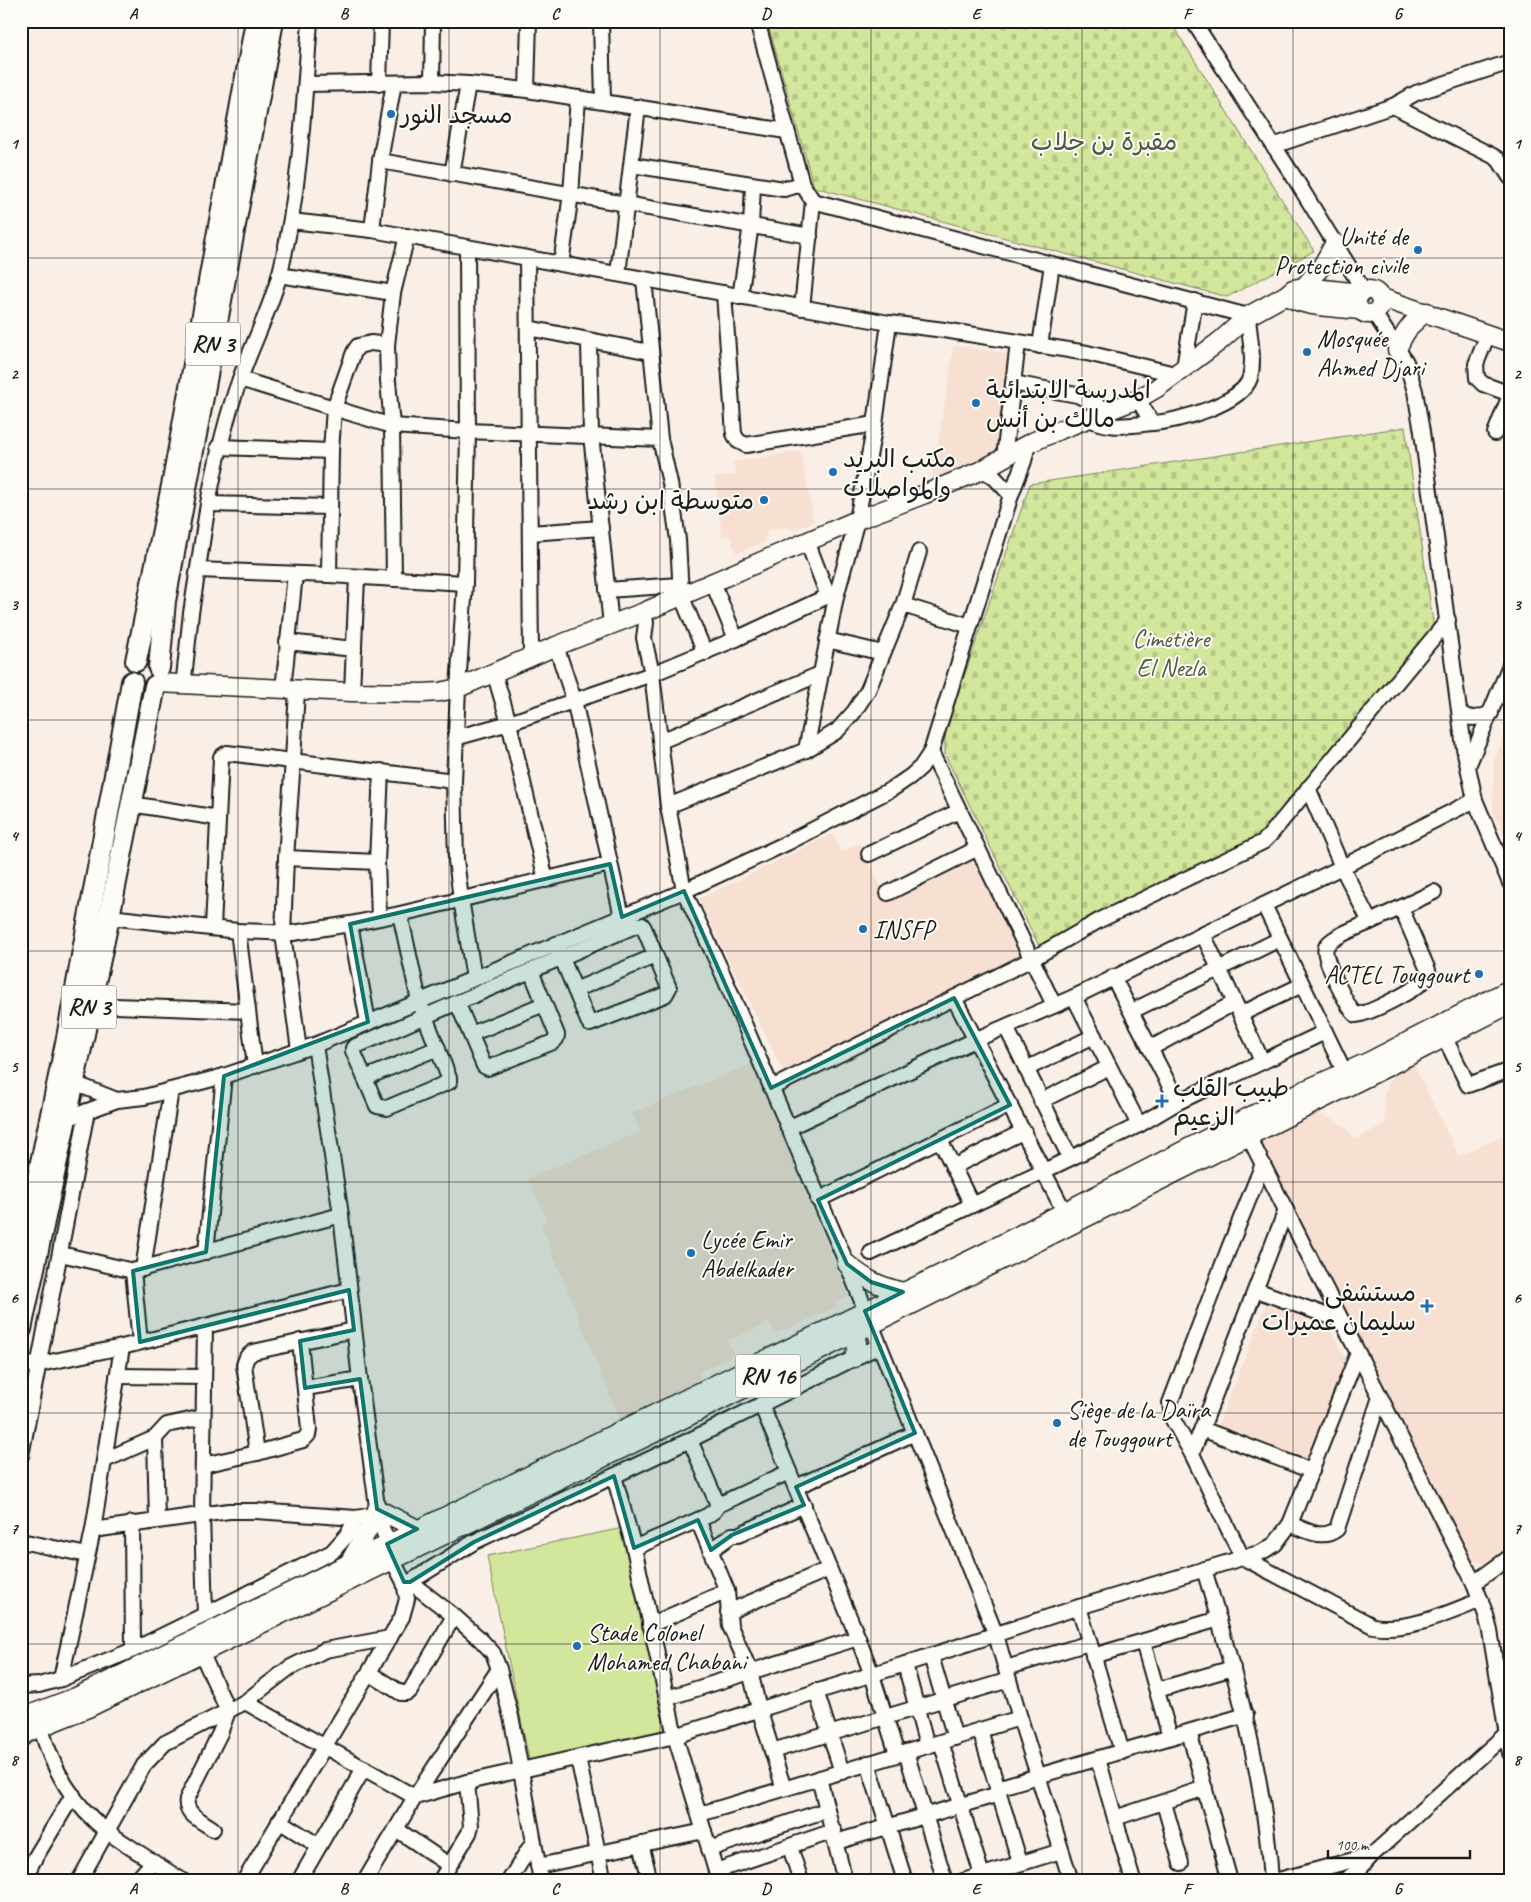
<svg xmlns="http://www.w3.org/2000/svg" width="1531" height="1902" font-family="Caveat,'Playpen Sans Arabic',sans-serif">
	<defs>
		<pattern id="cemetery-stones" width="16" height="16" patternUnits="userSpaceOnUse" patternTransform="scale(1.25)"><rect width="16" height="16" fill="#d2e79c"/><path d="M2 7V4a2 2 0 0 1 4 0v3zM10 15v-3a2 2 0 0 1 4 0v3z" fill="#b4c686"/></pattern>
	</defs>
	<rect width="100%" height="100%" fill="#faefe6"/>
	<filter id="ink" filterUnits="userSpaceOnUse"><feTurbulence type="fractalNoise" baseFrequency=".02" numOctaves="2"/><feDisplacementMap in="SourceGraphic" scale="10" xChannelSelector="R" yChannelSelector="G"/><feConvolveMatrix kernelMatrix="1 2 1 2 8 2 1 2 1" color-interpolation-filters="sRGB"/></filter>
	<g filter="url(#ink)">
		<g fill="#f7e0d1">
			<path d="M954,345L1015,355L1001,451L991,459L932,480Z"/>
			<path d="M801,451L814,522L792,530L788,527L767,529L765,542L737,553L733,546L731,536L722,537L715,477L736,475L733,462Z"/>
			<path d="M1510,721V849L1493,811L1494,761Z"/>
			<path d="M832,834L841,852L860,843L887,898L976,855L1027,959L786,1077L699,899Z"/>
			<path d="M1413,1063L1459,1156L1510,1132V1547L1486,1565L1470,1559L1420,1455L1259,1141L1311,1115H1323L1335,1120L1346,1127L1355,1139L1386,1123L1383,1099L1388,1084L1398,1072Z"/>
			<path d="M752,1064L848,1296L835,1302L837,1307L775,1334L769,1322L728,1341L734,1355L698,1372L704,1383L621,1423L541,1224L547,1221L528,1178L640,1132L632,1113Z"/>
			<path d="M1266,1304L1331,1330L1350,1368L1310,1467L1216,1431Z"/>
		</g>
		<g fill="url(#cemetery-stones)" stroke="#77825c">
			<path d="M767,21H1170L1314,251L1227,297L814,187Z"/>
			<path d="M1405,427L1434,629L1262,837L1039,946L945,755V732L1030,484Z"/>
		</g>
		<path fill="#d2e79c" stroke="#77825c" d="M623,1528L668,1735L530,1764L487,1556Z"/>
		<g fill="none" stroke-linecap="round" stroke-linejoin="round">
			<defs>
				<g id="minor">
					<path d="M601,21L603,101"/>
					<path d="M757,21L802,184L813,201L1248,316C1249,335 1255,359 1250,378C1242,404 1176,422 1152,423L1138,399"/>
					<path d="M1193,21L1294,177L1364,291"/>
					<path d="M432,82L433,21"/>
					<path d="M306,84L432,82L468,84L527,90L786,131"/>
					<path d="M379,84L381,21"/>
					<path d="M527,90L529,21"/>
					<path d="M1393,106L1416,93L1510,62"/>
					<path d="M1273,146L1393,106L1493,156L1499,160L1510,177"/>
					<path d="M380,161L810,236"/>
					<path d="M632,165L784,189L802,184"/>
					<path d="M452,174L468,84"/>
					<path d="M291,221L372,230L889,323L944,330L1087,353L1175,374"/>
					<path d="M372,230L380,161L394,83"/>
					<path d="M467,247L468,431L465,583L458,688L454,781L456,860L461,899L474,978"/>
					<path d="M527,258L531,656"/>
					<path d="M561,264L571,194L578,98"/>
					<path d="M618,274L638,107"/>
					<path d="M279,275L393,293"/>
					<path d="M644,279L660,439"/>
					<path d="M724,293L734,434L738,441L746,445L875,424"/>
					<path d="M740,297L751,225L753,186"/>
					<path d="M802,308L813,201"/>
					<path d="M1374,313L1406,362L1415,391L1422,432L1464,748L1475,800L1510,883"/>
					<path d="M528,328L650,352"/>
					<path d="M1488,334L1476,364L1477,378L1483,384L1510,394"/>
					<path d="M589,341L591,435L611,625"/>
					<path d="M1040,346L1052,264"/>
					<path d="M1184,368L1195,301"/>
					<path d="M240,379L392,426L468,431L660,439L670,483L678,540L681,595L705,653"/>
					<path d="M1013,383L1077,395L1108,410"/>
					<path d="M1088,418C1107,430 1131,425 1152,423"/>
					<path d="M1495,433L1510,395"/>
					<path d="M218,447L331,451"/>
					<path d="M1004,457L1018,343"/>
					<path d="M982,470L993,476L1011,495"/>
					<path d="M208,504C216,461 225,420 240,379C252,345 271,308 280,273C300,192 304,104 310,21"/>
					<path d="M530,533L601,528"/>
					<path d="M807,541L828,596"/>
					<path d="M198,570L329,575L465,583"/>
					<path d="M329,575L331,451L334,408L354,352L358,346L371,343L387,345"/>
					<path d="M394,579L392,426L388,381L387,345L393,293L407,236"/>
					<path d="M712,581L736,639"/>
					<path d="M607,590L680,585"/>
					<path d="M903,605L970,626"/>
					<path d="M644,612L646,623L644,638L652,674L668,806L684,891L721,970L847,1264L996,1635L1020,1718L1071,1881"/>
					<path d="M827,640L883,653"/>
					<path d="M287,642L354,649"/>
					<path d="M556,646L574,700L622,917"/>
					<path d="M494,672L509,723L546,880"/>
					<path d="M184,678L191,613L208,504L330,507"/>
					<path d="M283,690L295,574"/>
					<path d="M297,690L293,760L286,858L283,934L299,1050"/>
					<path d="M352,692L357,577"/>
					<path d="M1460,713C1471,721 1479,718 1491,713"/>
					<path d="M455,738L509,723L652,674L736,639L828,596L836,597"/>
					<path d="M661,741L820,674"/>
					<path d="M806,750L837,731L854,712L868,690L903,605L919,552"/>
					<path d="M931,752L1054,1005"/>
					<path d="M1468,766L1510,665"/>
					<path d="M1308,788L1342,867L1370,922L1434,892"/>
					<path d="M131,804L218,818"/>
					<path d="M668,806L806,750L836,597L857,520L875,424L889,323"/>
					<path d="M869,854L959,811"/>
					<path d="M286,858L377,862"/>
					<path d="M888,893L978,848"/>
					<path d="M1264,905L1344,1071"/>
					<path d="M400,914L419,1001L449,1078V1082L387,1108L377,1106L353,1051V1048L356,1046C450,1006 544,966 637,925H642L644,928L669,988L665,995L590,1024L588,1021L556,944"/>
					<path d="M109,917L238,931L293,933L350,924L400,914L610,864"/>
					<path d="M379,918L377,862L381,771"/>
					<path d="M1370,922C1359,927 1336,935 1328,944C1325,947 1325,951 1326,955C1328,966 1348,1009 1356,1015C1369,1014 1420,988 1428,977V970L1401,908"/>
					<path d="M350,924L368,1022"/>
					<path d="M213,928L221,757L227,753L454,781"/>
					<path d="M238,931L255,1066"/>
					<path d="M1203,934L1262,1061"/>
					<path d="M1113,977L1178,1102"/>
					<path d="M575,990L655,956"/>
					<path d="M1074,997L1139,1125"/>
					<path d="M954,998L1032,959L1100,920L1263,842L1270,835L1448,620"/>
					<path d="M457,1002L484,1066L488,1068L553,1042L556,1039L557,1035L531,971"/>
					<path d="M89,1005L248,1011"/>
					<path d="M1132,1011L1280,939"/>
					<path d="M1241,1014L1302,985"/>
					<path d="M1006,1027L1070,1158"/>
					<path d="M471,1034L544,1004"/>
					<path d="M1445,1038L1468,1085L1510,1070"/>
					<path d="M1151,1048L1234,1003"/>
					<path d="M1026,1069L1094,1036"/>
					<path d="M365,1078L438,1048"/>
					<path d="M74,1083L117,1100"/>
					<path d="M771,1088L954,998L1065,1213"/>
					<path d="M1041,1101L1109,1067"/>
					<path d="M66,1119L117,1100L144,1097L224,1076L315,1045L684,891L787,843L892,789L911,776L921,767L931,752L1011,495L1024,461L1028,444"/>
					<path d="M788,1128L977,1039L1074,997L1342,867L1475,800"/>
					<path d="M1245,1129L1474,1583L1486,1615L1490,1631L1510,1753"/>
					<path d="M940,1140L972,1205"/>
					<path d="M953,1167L1024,1131"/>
					<path d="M818,1200L1010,1105"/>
					<path d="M1286,1210L1192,1454L1242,1557L1373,1626C1408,1632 1448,1613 1481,1600"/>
					<path d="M206,1252L224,1076"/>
					<path d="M871,1253L1044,1171L1139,1125L1178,1102L1325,1032"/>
					<path d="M61,1254L133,1271L341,1215"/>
					<path d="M143,1269L171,1090"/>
					<path d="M133,1271L140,1342"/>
					<path d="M1256,1290L1342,1321"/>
					<path d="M205,1326L202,1515L205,1615"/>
					<path d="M21,1365L40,1364L122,1347L349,1290"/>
					<path d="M117,1376L204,1377"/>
					<path d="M305,1388L360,1379"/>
					<path d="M1202,1429L1312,1471"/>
					<path d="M155,1438L157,1520"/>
					<path d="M690,1440L718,1505"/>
					<path d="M257,1453L244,1365L247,1357L253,1352L354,1330"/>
					<path d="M1192,1454L1172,1418L1170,1403L1229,1248L1263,1164"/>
					<path d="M21,1456L87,1111"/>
					<path d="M105,1460L155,1438L167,1425L203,1417"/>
					<path d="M203,1465L257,1453L303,1440L308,1435L309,1429L300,1341"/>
					<path d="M614,1476L634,1548L675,1736L719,1881"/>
					<path d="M796,1487L915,1433"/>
					<path d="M698,1520L727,1591"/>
					<path d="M132,1523L133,1650"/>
					<path d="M1290,1524C1306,1530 1322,1541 1337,1529L1380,1397"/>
					<path d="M93,1530L229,1511H256L356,1518L378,1514"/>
					<path d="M21,1541L87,1555"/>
					<path d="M634,1548L707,1516L714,1511L718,1505L789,1472"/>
					<path d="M711,1550L732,1535H738L804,1505"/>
					<path d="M1204,1569C1234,1672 1265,1773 1271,1881"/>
					<path d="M404,1582H410L474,1542L690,1440L879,1346"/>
					<path d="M410,1582L454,1616L480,1639L493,1653L499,1669L512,1721L541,1881"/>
					<path d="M1474,1583L1510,1557"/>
					<path d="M1079,1607L1122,1752"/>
					<path d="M728,1612L829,1569"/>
					<path d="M650,1625L727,1591L730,1626L750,1671L759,1709L784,1789"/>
					<path d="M858,1638L872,1675L897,1754"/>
					<path d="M1143,1642L1170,1737"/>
					<path d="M201,1652L228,1711L220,1733L187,1799C184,1814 202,1821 213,1829"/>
					<path d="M931,1656L955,1738"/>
					<path d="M1093,1656L1219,1619"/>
					<path d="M905,1664L927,1746"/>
					<path d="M1006,1668L1089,1643"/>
					<path d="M369,1673L401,1693H406L410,1691L454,1616"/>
					<path d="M61,1679L93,1530L122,1347"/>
					<path d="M21,1686L39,1685L61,1679L133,1650L332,1552L348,1534L356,1518"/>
					<path d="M1157,1690L1233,1668"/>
					<path d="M816,1691L842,1772"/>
					<path d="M667,1698L858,1638L761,1404"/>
					<path d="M245,1702L415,1797L467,1782L675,1736L905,1664L1079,1607L1262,1552L1275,1544L1290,1524L1358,1353"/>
					<path d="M41,1728C52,1768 74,1807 108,1832C123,1843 138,1852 153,1862"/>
					<path d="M980,1730L1020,1863"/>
					<path d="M1189,1732L1230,1881"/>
					<path d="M941,1742L982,1875"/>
					<path d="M772,1751L1009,1680"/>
					<path d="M906,1752L945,1881"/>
					<path d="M578,1758L604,1881"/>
					<path d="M1098,1759L1133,1881"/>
					<path d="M868,1763L905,1881"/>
					<path d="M819,1778L845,1881"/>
					<path d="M997,1788L1246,1715"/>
					<path d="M1164,1803L1181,1863"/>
					<path d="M700,1814L1020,1718"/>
					<path d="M1115,1818L1205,1788"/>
					<path d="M279,1821L319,1846"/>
					<path d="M396,1829L449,1865"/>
					<path d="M836,1842L999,1794"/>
					<path d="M641,1844L650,1881"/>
					<path d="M790,1847L801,1881"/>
					<path d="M709,1849L827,1810"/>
					<path d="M538,1866L704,1831"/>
					<path d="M716,1871L834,1831"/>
					<path d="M24,1881L32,1863L73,1795"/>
					<path d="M79,1881L144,1765L165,1743L245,1702L289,1668L325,1650L390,1638"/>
					<path d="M136,1881L153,1862L183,1881"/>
					<path d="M244,1881L402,1617L407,1599L404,1582L392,1559L378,1514L360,1379L341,1215L315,1045"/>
					<path d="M299,1881L364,1768"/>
					<path d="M365,1881L415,1797L499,1669"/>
					<path d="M440,1881L469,1833L471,1826L467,1782"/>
					<path d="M509,1881L533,1842"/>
					<path d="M963,1881L1061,1851"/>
					<path d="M1275,1881L1372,1855"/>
					<path d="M1343,1881L1358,1871L1372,1855L1506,1734"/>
				</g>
				<g id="major">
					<path d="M1304,287L1322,266L1335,243"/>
					<circle cx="1369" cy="302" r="12"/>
					<path d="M1286,295C1302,308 1339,307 1359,310"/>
					<path d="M1379,297L1510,342"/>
					<path d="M1397,350C1404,333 1411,322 1427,312"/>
					<path d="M158,683L352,692L423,693L440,692L458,688L556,646L644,612L857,520L925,494L982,470L1028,444L1057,431L1138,399L1157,388L1220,341L1248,316L1286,295L1293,289L1304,287L1361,293"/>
					<path d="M847,1264C866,1280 879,1286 903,1292"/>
					<path d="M852,1333C860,1341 857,1349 854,1358"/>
					<path d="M377,1509L417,1529"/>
					<path d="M349,1563L369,1528L378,1517"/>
					<path d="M21,1718L76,1697L986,1252L1280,1101L1370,1061L1510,989"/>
					<path d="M21,1735L88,1708L683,1419L1387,1067L1510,1004"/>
				</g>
				<g id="highway">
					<path d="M136,661L173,481L256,21"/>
					<path d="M159,668L165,601L273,21"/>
					<path d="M21,1258L67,1038L132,682"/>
					<path d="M21,1329L109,917L155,686"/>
					<path d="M21,1736L24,1734"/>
				</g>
			</defs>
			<use href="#minor" stroke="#1c1c1c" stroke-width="18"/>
			<use href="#major" stroke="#1c1c1c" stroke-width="21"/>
			<use href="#highway" stroke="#1c1c1c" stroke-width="24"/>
			<use href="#minor" stroke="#fdfcf7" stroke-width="14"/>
			<use href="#major" stroke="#fdfcf7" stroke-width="18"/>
			<use href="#highway" stroke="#fdfcf7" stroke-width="20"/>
		</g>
	</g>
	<path fill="#0f766e" fill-opacity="0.2" stroke="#0f766e" stroke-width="4" stroke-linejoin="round" d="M610,864L622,917L684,891L771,1088L954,998L1010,1105L818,1200L847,1264L871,1282L903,1292L865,1311L915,1433L796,1487L804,1505L732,1535L711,1550L698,1520L634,1548L614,1476L474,1542L410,1582H404L387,1544L417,1529L377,1509L360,1379L305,1388L300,1341L354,1330L349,1290L140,1342L133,1271L206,1252L224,1076L368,1022L350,924Z"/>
	<path fill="none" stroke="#1c1c1c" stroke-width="1" stroke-opacity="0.55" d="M238,21V1881M449,21V1881M660,21V1881M871,21V1881M1082,21V1881M1293,21V1881M21,258H1510M21,489H1510M21,720H1510M21,951H1510M21,1182H1510M21,1413H1510M21,1644H1510"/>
	<g fill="#1f6fb2" stroke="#fdfcf7" stroke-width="2">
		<circle cx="391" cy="114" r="5"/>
		<circle cx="1418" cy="250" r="5"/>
		<circle cx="1307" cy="352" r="5"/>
		<circle cx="976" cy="403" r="5"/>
		<circle cx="833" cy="472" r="5"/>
		<circle cx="764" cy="500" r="5"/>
		<circle cx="863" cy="929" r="5"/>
		<circle cx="1479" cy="974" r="5"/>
		<path d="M1159.5 1093.5h5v5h5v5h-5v5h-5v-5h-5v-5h5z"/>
		<circle cx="691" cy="1253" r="5"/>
		<path d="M1424.5 1298.5h5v5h5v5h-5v5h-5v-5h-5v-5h5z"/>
		<circle cx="1057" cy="1423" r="5"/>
		<circle cx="577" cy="1646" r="5"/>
	</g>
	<g text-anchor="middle" stroke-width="4" stroke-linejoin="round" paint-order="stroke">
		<g fill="#fdfcf7" stroke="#605f5e" stroke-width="1">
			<rect x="185.5" y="322.5" width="55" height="43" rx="4"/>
			<rect x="61.5" y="985.5" width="55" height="43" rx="4"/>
			<rect x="735.5" y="1354.5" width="65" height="43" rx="4"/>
		</g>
		<g font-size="24" font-weight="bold" fill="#1c1c1c">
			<text x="213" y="352">RN 3</text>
			<text x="89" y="1015">RN 3</text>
			<text x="768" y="1384">RN 16</text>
		</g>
		<g font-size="25" fill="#1c1c1c" stroke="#fdfcf7" text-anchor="start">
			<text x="401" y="123">مسجد النور</text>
			<text x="1408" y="245" text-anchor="end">Unité de<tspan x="1408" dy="29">Protection civile</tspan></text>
			<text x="1317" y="347">Mosquée<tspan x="1317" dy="29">Ahmed Djari</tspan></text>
			<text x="986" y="398">المدرسة الابتدائية<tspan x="986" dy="29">مالك بن أنس</tspan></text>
			<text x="843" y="467">مكتب البريد<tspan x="843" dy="29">والمواصلات</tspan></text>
			<text x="754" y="509" text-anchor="end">متوسطة ابن رشد</text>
			<text x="873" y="938">INSFP</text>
			<text x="1469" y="983" text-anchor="end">ACTEL Touggourt</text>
			<text x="1173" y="1096">طبيب القلب<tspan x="1173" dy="29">الزعيم</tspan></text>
			<text x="701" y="1248">Lycée Emir<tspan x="701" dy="29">Abdelkader</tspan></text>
			<text x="1416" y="1301" text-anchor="end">مستشفى<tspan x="1416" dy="29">سليمان عميرات</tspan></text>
			<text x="1067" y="1418">Siège de la Daïra<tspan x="1067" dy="29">de Touggourt</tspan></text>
			<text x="587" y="1641">Stade Colonel<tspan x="587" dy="29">Mohamed Chabani</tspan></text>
		</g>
		<g font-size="25" fill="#535942" stroke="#fdfcf7">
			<text x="1104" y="150">مقبرة بن جلاب</text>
			<text x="1171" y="647">Cimetière<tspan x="1171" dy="29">El Nezla</tspan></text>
		</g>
	</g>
	<rect width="1531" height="1902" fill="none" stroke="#fdfcf7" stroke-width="55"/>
	<path d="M1328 1850v8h142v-8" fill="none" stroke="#1c1c1c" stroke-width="2.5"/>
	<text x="1336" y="1850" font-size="15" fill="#1c1c1c" stroke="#fdfcf7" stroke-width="4" paint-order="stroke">100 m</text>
	<rect x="28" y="28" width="1476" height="1846" fill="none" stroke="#1c1c1c" stroke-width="2"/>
	<g font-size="16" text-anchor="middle" font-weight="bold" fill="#1c1c1c">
		<text x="133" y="19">A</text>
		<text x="344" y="19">B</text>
		<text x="555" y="19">C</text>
		<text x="766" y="19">D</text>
		<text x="976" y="19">E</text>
		<text x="1187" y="19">F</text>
		<text x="1398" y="19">G</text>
		<text x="14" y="149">1</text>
		<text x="1517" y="149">1</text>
		<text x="14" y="379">2</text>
		<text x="1517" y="379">2</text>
		<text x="14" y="610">3</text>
		<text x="1517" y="610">3</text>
		<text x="14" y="841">4</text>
		<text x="1517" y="841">4</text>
		<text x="14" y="1072">5</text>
		<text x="1517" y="1072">5</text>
		<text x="14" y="1303">6</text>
		<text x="1517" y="1303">6</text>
		<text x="14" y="1534">7</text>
		<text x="1517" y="1534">7</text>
		<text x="14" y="1765">8</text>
		<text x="1517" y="1765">8</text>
		<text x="133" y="1894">A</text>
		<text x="344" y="1894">B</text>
		<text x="555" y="1894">C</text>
		<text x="766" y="1894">D</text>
		<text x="976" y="1894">E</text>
		<text x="1187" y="1894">F</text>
		<text x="1398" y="1894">G</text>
	</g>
</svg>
